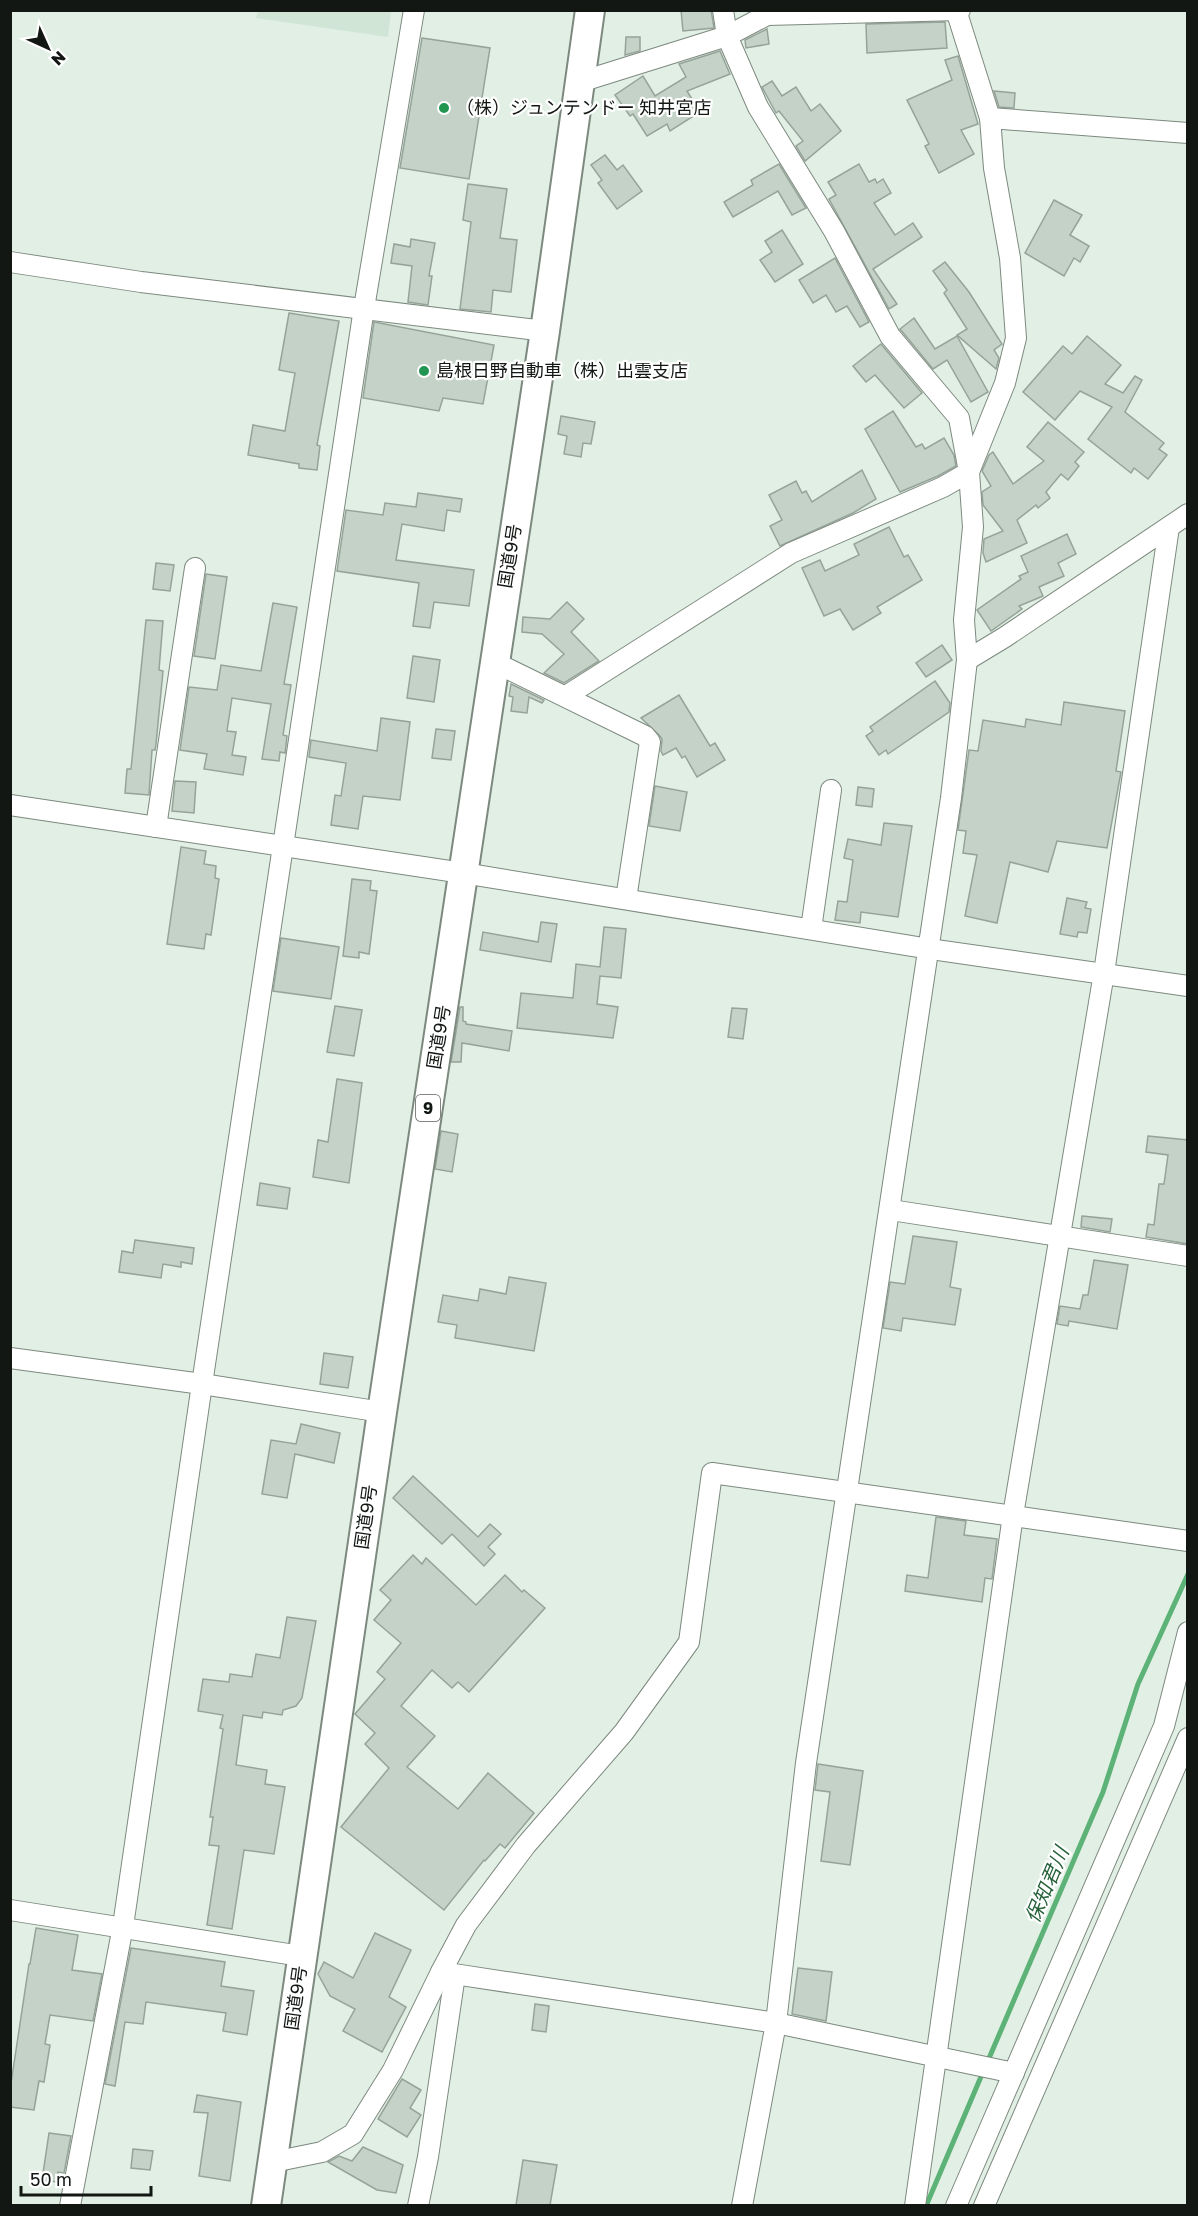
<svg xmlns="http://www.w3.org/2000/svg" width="1198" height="2216" font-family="'Golos Text','Noto Sans JP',sans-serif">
	<rect width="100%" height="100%" fill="#e1efe4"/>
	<path fill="#d0e5d5" d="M258,11V10L391,11L388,37L256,18Z"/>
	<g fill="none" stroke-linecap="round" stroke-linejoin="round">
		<g stroke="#5db277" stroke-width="5">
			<path d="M987,2063L1103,1792L1138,1684L1188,1574"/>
			<path d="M926,2206L983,2072"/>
		</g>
	</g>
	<g fill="#c5d2c7" stroke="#96a399" stroke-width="1.5">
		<path d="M681,10H711L714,28L683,31Z"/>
		<path d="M945,22L947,48L867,53L866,24Z"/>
		<path d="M767,29L769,44L746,48L745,40Z"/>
		<path d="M626,37H640V51L625,55Z"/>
		<path d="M422,38L490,48L469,179L400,168Z"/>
		<path d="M720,51L730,74L687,91L700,112L670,131L667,124L647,136L633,114L630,116L615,95L643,76L655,96L686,77L679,64Z"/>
		<path d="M958,56L978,124L961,130L974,154L939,173L925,146L929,144L907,100L952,80L945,60Z"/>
		<path d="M772,81L782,96L796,87L811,111L820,104L841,131L805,161L796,146L803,141L779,111L776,113L762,87Z"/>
		<path d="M994,91L1015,93L1014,108L999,107Z"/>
		<path d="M605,155L617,170L623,165L642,191L617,209L598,183L602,180L591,165Z"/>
		<path d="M779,164L806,208L792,215L778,191L733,217L724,202L753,185L751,180Z"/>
		<path d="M859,164L869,182L875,179L877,183L883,179L891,193L874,203L895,235L913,223L922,237L873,269L897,304L889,309L829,199L836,195L828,182Z"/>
		<path d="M468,184L507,189L500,238L517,240L511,292L493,290L491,312L460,309L471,222L463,220Z"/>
		<path d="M1054,200L1082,215L1070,235L1089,246L1080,262L1074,258L1064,276L1025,253Z"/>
		<path d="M782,230L803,264L775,282L760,260L772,252L765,241Z"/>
		<path d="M411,239L435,243L429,276H432L428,305L408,302L412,266L391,263L394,244L410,247Z"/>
		<path d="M835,258L869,322L860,327L847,306L836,312L826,295L813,303L799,280Z"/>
		<path d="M945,262L969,292L1002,344L994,350L999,358L996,369L957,335L967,329L944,293L947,290L933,271Z"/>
		<path d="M289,313L339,321L317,445L320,446L317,470L299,468V464L248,455L253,425L285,431L295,373L279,370Z"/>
		<path d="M914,318L935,349L957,336L988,392L971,402L947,360L933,369L900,329Z"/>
		<path d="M374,322L494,345L483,404L443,398L439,411L363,398Z"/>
		<path d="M1087,336L1121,365L1105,384L1123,393L1135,376L1142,380L1125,412L1164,443L1159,449L1167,455L1148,479L1134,468L1131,473L1088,439L1112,407L1080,391L1055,420L1023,392L1063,346L1072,354Z"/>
		<path d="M881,344L922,393L904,408L875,375L866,382L853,366Z"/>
		<path d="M893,411L916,447L922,444L925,449L944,438L954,455L956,466L938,476L900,492L865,429Z"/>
		<path d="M561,416L595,422L591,444L583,443L581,457L564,454L567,436L558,434Z"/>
		<path d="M1048,422L1084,452L1075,462L1079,466L1068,480L1061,474L1046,492L1050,498L1038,508L1036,505L1017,520L1027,543L986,562L983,553L984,539L1003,531L983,505L982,492L991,486L982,471L989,455L993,452L1013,484L1044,461L1027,447Z"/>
		<path d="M862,470L876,499L853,513L780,546L770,526L782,520L769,495L796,481L802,493L806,491L812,502Z"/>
		<path d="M418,493L462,499L460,512L447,510L444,531L402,524L396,560L474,570L469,606L434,602L430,628L413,626L419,583L337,571L346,510L383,515L385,503L416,507Z"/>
		<path d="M889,527L904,557L908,555L922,580L877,607L881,613L853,630L840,609L824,616L802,568L820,560L825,571L859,555L854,544Z"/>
		<path d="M1067,534L1076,554L1058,563L1064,576L1039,587L1043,596L1019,606L1022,609L991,631L977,610L1021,579L1019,576L1028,572L1021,556Z"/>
		<path d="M156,563L174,565L170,591L153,589Z"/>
		<path d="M206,574L227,577L215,659L194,656Z"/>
		<path d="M567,602L584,619L571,632L599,661L564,683L544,673L564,654L542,634L522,632L523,617L550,619Z"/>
		<path d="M273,603L297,607L284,684L291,685L283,735L287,736L285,753L280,752L279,761L262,759L271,704L232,698L227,731L236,732L232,755L246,757L243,775L204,769L207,754L180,750L189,687L217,690L221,665L261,671Z"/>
		<path d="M146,620L163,621L159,670L163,671L156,744L155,750H152L149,795L125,793L127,769H131Z"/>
		<path d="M942,645L952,660L926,677L916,663Z"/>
		<path d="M413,656L440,660L434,702L407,698Z"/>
		<path d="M935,681L950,703L949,712L888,754L886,750L879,755L866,736L873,731L870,727Z"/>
		<path d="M511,684L544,700L542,703L529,697L527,713L511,711L513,697L509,696Z"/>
		<path d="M679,695L710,746L715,743L725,760L697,777L685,756L682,758L676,748L663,755L661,751L662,739L659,735L641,718Z"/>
		<path d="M1064,702L1125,711L1116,771L1121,772L1107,848L1057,841L1048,872L1010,862L997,923L965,916L977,855L963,853L966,831L958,830L969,750L978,751L983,720L1025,727L1026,719L1061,725Z"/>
		<path d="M381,718L410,722L400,800L363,796L358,829L331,825L335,795L341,796L346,763L309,757L311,740L377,751Z"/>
		<path d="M436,729L455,731L451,760L432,758Z"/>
		<path d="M175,781L196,782L194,813L172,811Z"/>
		<path d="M655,786L687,792L680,831L649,826Z"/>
		<path d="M858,787L874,789L872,807L856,805Z"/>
		<path d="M884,823L912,826L898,917L861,912L860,923L835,920L838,901L847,902L853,860L844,858L848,839L881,845Z"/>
		<path d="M181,847L206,851L204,864L216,866L215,878L219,879L211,935L206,934L204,949L167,944Z"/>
		<path d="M352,879L371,881L370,890L377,891L369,954L359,952V958L343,956Z"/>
		<path d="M1067,898L1087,902L1085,908L1091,909L1087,933L1078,932L1077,937L1060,934Z"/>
		<path d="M541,922L557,924L551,962L480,950L483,932L538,942Z"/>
		<path d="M604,927L626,929L621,978L600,976L597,1004L618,1007L613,1038L517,1028L521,993L573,998L576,964L600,967Z"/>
		<path d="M281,938L339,947L331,999L273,991Z"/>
		<path d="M335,1006L362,1010L354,1056L327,1052Z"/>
		<path d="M460,1007H463V1021L466,1022V1024L512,1031L509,1051L462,1043L461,1062H451Z"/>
		<path d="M732,1008L747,1009L743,1039L728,1037Z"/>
		<path d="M337,1079L362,1083L349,1183L313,1177L318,1140L328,1142Z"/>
		<path d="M441,1131L458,1134L452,1172L435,1169Z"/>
		<path d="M1148,1136L1188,1140V1244L1146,1237L1148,1224L1154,1225L1159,1184H1164L1168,1155L1146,1152Z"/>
		<path d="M260,1183L290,1188L287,1209L257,1205Z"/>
		<path d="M1082,1216L1112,1219L1110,1232L1081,1227Z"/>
		<path d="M913,1236L957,1242L950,1287L961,1289L955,1325L903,1318L901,1331L883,1328L890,1282L905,1284Z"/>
		<path d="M135,1240L194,1248L192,1264L181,1262V1267L163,1264L161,1278L119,1272L122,1251L133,1253Z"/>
		<path d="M1094,1260L1128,1265L1117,1329L1069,1321L1068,1326L1057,1324L1060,1306L1080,1309L1083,1295H1088Z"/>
		<path d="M509,1277L546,1283L534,1351L455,1338L457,1325L438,1322L443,1295L478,1301L480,1289L506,1294Z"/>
		<path d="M324,1353L353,1357L348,1388L320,1384Z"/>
		<path d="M301,1424L340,1433L334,1463L295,1454L287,1498L262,1494L271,1440L296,1444Z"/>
		<path d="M413,1476L478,1537L490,1524L501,1534L488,1547L495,1554L484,1566L452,1534L442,1544L393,1498Z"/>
		<path d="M936,1517L966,1521L964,1535L997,1539L992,1579L985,1578L982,1602L905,1591L907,1575L928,1578Z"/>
		<path d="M413,1555L422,1564L426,1558L476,1605L505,1575L522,1592L524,1590L545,1608L469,1692L458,1682L452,1688L432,1670L401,1706L435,1736L407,1767L458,1809L488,1773L534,1813L505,1848L500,1844L485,1861L484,1860L444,1910L341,1827L389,1768L365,1744L375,1733L355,1714L385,1679L377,1672L401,1643L374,1620L391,1600L380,1590Z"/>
		<path d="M287,1617L316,1621L302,1698L296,1706L283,1710L282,1715L263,1712L262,1718L243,1715L236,1765L267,1770L265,1784L285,1787L274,1854L244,1850L232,1929L207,1925L219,1846L209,1845L213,1817H210L223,1729L220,1728L223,1715L198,1711L203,1679L229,1682L230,1674L252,1677L256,1654L280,1658Z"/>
		<path d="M818,1764L863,1771L850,1865L821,1861L830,1792L815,1790Z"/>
		<path d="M36,1928L78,1935L72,1970L102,1974L93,2021L50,2015L45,2044L50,2045L44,2082L39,2081L34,2110L10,2107V2090L29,1964H30Z"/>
		<path d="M375,1933L411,1950L389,1997L406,2007L382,2052L343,2031L355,2009L330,1996L318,1974L324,1962L353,1978Z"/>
		<path d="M131,1948L225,1962L221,1986L254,1991L247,2035L223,2031L226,2013L146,2002L143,2024L125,2022L115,2086L105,2084Z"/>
		<path d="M798,1968L832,1972L826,2021L792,2014Z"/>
		<path d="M535,2004L549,2006L546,2032L532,2030Z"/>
		<path d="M402,2079L421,2090L410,2108L421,2115L407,2137L378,2119Z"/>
		<path d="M197,2095L241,2102L230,2181L199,2176L208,2113L194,2112Z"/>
		<path d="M49,2133L71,2136L64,2173L58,2172L57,2182L42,2180Z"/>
		<path d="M363,2147L403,2165L396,2193L377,2190L328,2162L339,2156L352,2161Z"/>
		<path d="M133,2149L153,2151L150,2170L131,2168Z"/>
		<path d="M523,2160L557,2165L550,2205H516Z"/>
	</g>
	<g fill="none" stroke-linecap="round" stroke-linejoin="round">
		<defs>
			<g id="minor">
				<path d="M723,10L727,36L758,107L834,231L890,336L959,418L969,472L973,527L964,620L967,660L951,798L806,1763L776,2023L742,2206"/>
				<path d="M580,82L727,36L767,15L960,10"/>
				<path d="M990,118L1188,133"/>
				<path d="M10,262L141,282L545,331"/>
				<path d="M967,660L1005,637L1188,514"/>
				<path d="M494,662L645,736L650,742L626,899"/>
				<path d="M566,696L791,553L943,487L969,472L1005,383L1016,338L1010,258L994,168L990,118L956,10"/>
				<path d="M10,805L463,873L930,949L1188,986"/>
				<path d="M156,827L195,568"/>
				<path d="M811,929L831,790"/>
				<path d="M891,1210L1188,1256"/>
				<path d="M10,1358L202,1384L382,1412"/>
				<path d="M10,1910L301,1956"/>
				<path d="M441,1972L776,2023L1014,2073"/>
				<path d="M273,2162L322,2152L353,2134L393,2070L441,1972L466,1925L526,1845L624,1732L689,1642L712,1473L1188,1541"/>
				<path d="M70,2206L123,1926L202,1384L364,308L414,10"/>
				<path d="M418,2206L428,2157L455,1975"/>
				<path d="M915,2206L1013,1515L1104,973L1169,527"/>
				<path d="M956,2206L1164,1726L1188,1632"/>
				<path d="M984,2206L1188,1738"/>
			</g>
			<path id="highway" d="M266,2206L382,1412L545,331L590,10"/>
		</defs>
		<use href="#minor" stroke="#7d897f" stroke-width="22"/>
		<use href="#highway" stroke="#7d897f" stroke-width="32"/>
		<use href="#minor" stroke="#fff" stroke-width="20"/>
		<use href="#highway" stroke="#fff" stroke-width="28"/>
	</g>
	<g fill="#229651" stroke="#fff" stroke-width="2">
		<circle cx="444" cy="108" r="6"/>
		<circle cx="424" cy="371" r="6"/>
	</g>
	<g text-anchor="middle" stroke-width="4.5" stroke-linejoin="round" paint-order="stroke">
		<rect fill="#fff" stroke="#595d5a" stroke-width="1.5" x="416" y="1095" width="24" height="26" rx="4.5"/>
		<g font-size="16" font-weight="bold" fill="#121713">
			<text x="428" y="1114">9</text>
		</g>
		<g font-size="18" fill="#121713" stroke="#fff" text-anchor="start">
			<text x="456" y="114">（株）ジュンテンドー 知井宮店</text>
			<text x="436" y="377">島根日野自動車（株）出雲支店</text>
		</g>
		<g font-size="18" fill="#121713" stroke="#fff">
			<text transform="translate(510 556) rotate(-81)" y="6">国道9号</text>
			<text transform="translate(439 1037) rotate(-81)" y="6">国道9号</text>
			<text transform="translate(366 1517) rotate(-82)" y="6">国道9号</text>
			<text transform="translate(296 1998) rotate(-82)" y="6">国道9号</text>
		</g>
		<g font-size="20" font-style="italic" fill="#26623a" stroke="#fff">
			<text transform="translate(1047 1885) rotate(-67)" y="7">保知君川</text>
		</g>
	</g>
	<rect width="1198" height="2216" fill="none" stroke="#121713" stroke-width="24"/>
	<g transform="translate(48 48) rotate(135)" stroke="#ffffff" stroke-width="4.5" paint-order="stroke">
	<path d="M0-4.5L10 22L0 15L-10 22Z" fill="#121713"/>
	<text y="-9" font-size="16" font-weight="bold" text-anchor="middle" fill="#121713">N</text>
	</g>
	<path d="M21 2186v9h130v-9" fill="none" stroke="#121713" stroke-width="3"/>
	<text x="30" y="2186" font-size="18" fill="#121713" stroke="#ffffff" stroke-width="4.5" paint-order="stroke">50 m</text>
</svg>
